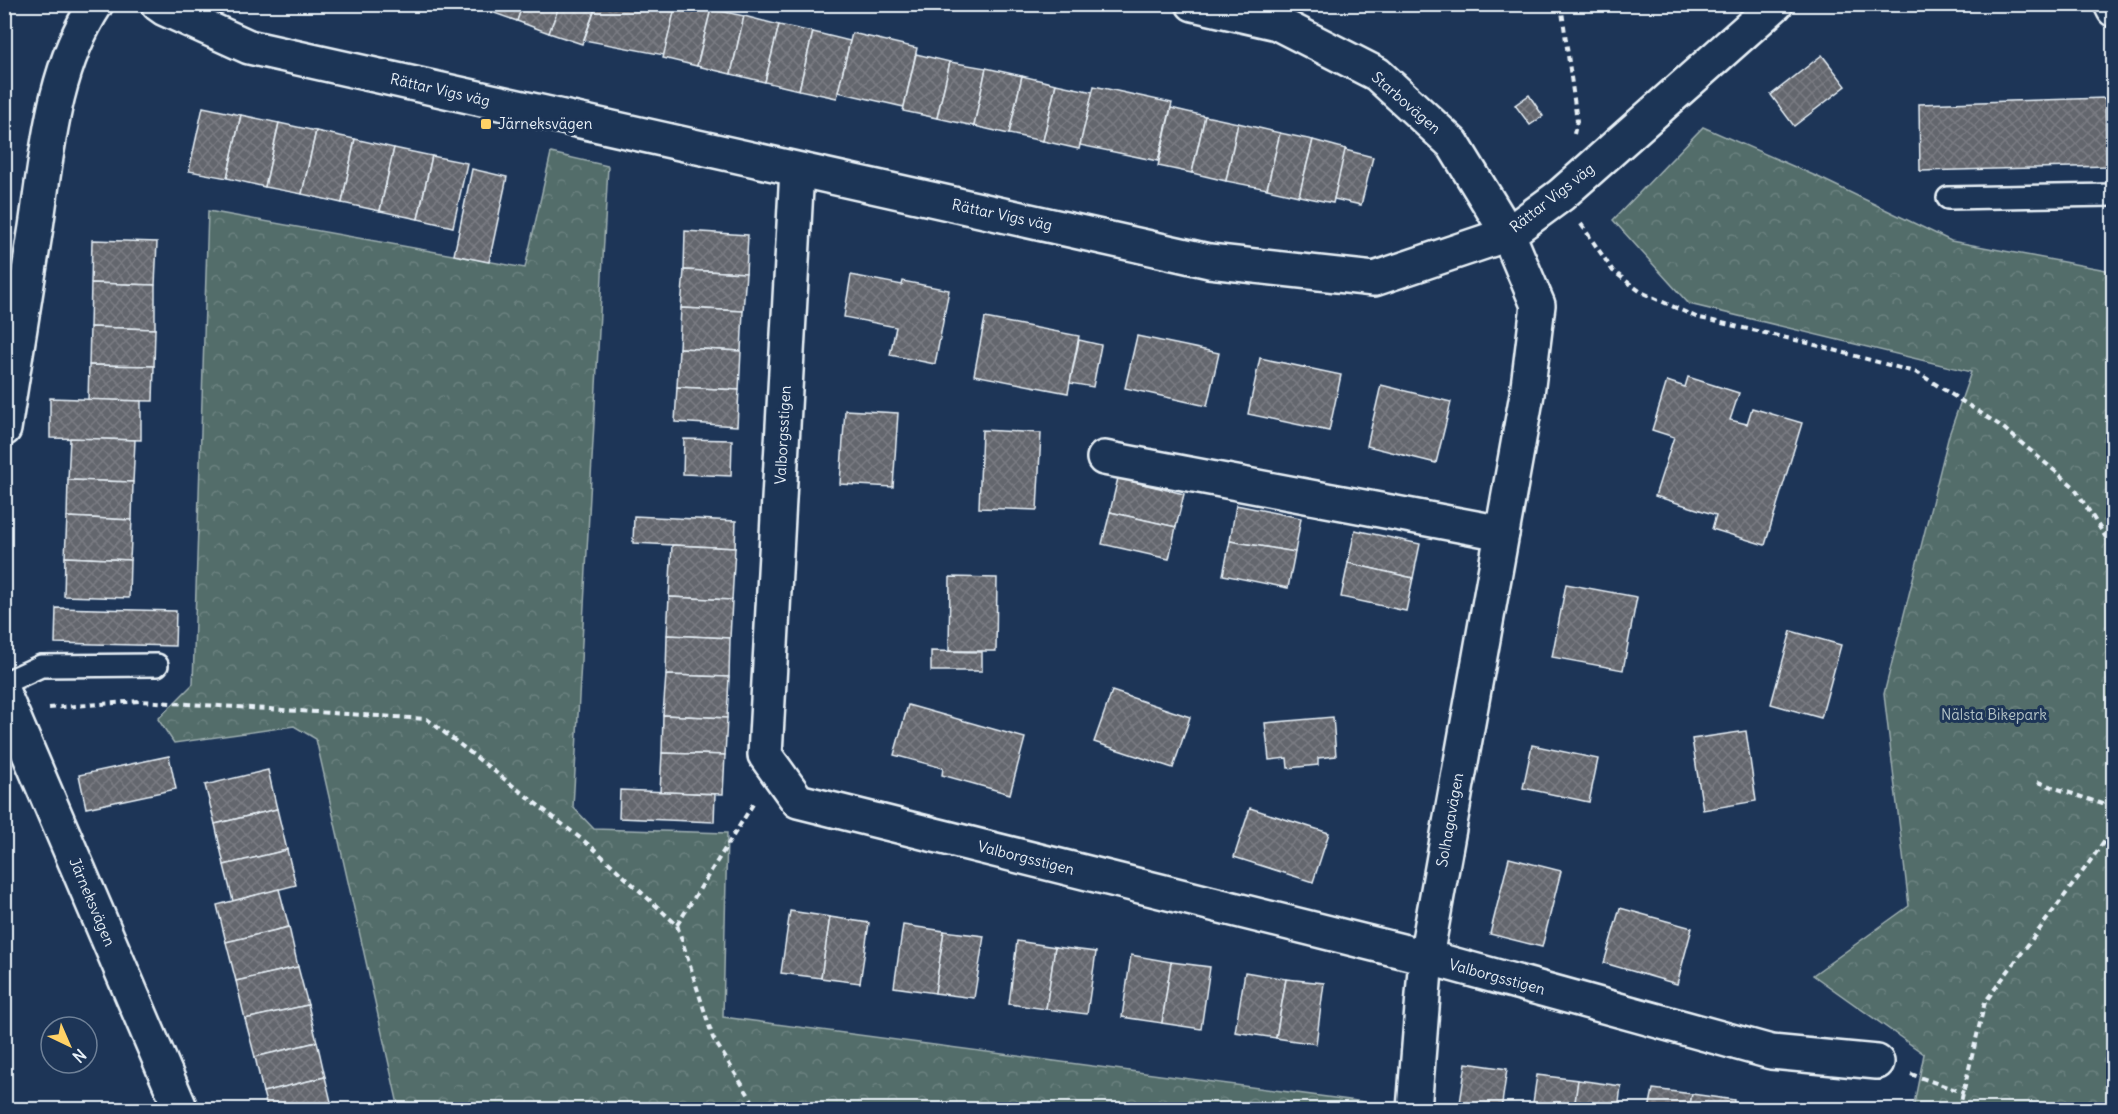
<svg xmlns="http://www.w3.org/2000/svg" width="2118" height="1114" font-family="Delius,sans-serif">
	<defs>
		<pattern id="forest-crowns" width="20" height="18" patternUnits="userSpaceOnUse" patternTransform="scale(1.5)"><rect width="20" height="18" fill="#536d6a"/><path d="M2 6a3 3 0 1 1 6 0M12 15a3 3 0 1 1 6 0" fill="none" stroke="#6c8280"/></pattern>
		<pattern id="building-cross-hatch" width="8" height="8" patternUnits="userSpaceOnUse" patternTransform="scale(1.5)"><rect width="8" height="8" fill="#64666d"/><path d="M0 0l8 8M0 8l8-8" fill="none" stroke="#7a7c83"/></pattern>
	</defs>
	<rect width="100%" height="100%" fill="#1d3557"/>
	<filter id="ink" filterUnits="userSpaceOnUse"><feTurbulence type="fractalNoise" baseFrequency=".0167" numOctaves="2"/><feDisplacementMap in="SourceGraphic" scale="12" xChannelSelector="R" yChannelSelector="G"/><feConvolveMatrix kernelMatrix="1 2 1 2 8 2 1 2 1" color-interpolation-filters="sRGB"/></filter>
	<g filter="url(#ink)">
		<g fill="url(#forest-crowns)" stroke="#9eafb1" stroke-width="1.5">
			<path d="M1703,127L1818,177L1951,241L2106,270L2113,279V1109H1913L1924,1054L1813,975L1909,906L1884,694L1949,435L1971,372L1689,304L1613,220Z"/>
			<path d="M551,153L608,166L573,807L594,829L727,833L723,1017L1364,1102L1363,1109H399L316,739L294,726L174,743L158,719L193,684L208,211L525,268Z"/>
		</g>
		<g fill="url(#building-cross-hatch)" stroke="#e8f1f8" stroke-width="1.5">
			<path d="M484,4H523L517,21L483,9Z"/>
			<path d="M523,4H560L549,33L517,21Z"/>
			<path d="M560,4H597L582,44L549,33Z"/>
			<path d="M597,4H676L664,55L584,40Z"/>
			<path d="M676,4H691L711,9L697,66L663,58Z"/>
			<path d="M711,9L744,16L731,74L697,66Z"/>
			<path d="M744,16L779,25L765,82L731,74Z"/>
			<path d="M779,25L813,32L799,90L765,82Z"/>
			<path d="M813,32L850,41L837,98L799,90Z"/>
			<path d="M852,33L917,48L904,107L838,92Z"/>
			<path d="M916,54L950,62L937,118L903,111Z"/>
			<path d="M1822,55L1846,86L1794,126L1771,95Z"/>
			<path d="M950,62L986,68L974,126L937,118Z"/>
			<path d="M986,68L1022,76L1009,134L974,126Z"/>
			<path d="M1022,76L1056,84L1043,141L1009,134Z"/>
			<path d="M1056,84L1093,92L1079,149L1043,141Z"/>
			<path d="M1094,86L1172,103L1158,161L1080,145Z"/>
			<path d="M1529,95L1543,116L1530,125L1515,105Z"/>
			<path d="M2105,98L2107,166L1920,171L1919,104Z"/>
			<path d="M203,107L241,115L227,178L189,171Z"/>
			<path d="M1171,108L1205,116L1192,173L1158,166Z"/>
			<path d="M241,115L279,123L265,187L227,178Z"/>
			<path d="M1205,116L1238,123L1226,181L1192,173Z"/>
			<path d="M279,123L316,131L302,194L265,187Z"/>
			<path d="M1238,123L1280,133L1267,189L1226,181Z"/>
			<path d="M316,131L355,139L342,203L302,194Z"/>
			<path d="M1280,133L1313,140L1299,196L1267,189Z"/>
			<path d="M355,139L394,148L380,211L342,203Z"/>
			<path d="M1313,140L1346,149L1333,203L1299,196Z"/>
			<path d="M394,148L432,156L418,219L380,211Z"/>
			<path d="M1345,150L1373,157L1361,205L1334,199Z"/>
			<path d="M432,156L467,163L453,227L418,219Z"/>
			<path d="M472,169L507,177L489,262L454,255Z"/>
			<path d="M685,231L748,235L746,273L684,270Z"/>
			<path d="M92,240L157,242L155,285L91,283Z"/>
			<path d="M684,270L746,273L743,311L681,308Z"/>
			<path d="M851,275L902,285L903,281L949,290L935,364L890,355L896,327L844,317Z"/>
			<path d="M91,283L155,285V329L90,327Z"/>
			<path d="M681,308L743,311L741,351L679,348Z"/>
			<path d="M985,318L1079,336L1068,393L974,375Z"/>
			<path d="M90,327L155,329L154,366L89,365Z"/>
			<path d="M1137,336L1219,353L1207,406L1125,388Z"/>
			<path d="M1079,340L1101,345L1093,387L1070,383Z"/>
			<path d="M679,348L741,351L739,390L677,387Z"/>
			<path d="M1260,358L1341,375L1329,431L1248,414Z"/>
			<path d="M89,365L154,366L153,401L88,400Z"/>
			<path d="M1688,377L1739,393L1730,420L1747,424L1752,408L1802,423L1765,545L1712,529L1716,515L1655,496L1674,437L1652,430L1667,381L1685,387Z"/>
			<path d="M1381,385L1451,402L1436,463L1367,446Z"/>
			<path d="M677,387L739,390L737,426L675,422Z"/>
			<path d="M50,398L141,401V440L50,438Z"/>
			<path d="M845,410L898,413L893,487L840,484Z"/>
			<path d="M982,430L1041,433L1037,510L979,508Z"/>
			<path d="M70,438L135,440L133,482L68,480Z"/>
			<path d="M684,439L732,440L731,476L683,474Z"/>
			<path d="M1118,478L1184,494L1176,527L1110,512Z"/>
			<path d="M68,480L133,482L132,520L67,517Z"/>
			<path d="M1236,505L1301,518L1295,552L1230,541Z"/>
			<path d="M1110,512L1176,527L1169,559L1102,544Z"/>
			<path d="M634,516L736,521L735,548L633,543Z"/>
			<path d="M67,517L132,520L130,560L65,557Z"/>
			<path d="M1355,530L1420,544L1413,578L1348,563Z"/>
			<path d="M1230,541L1295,552L1288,588L1223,575Z"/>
			<path d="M672,545L735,548L732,600L669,597Z"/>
			<path d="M65,557L130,560L129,598L64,596Z"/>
			<path d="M1348,563L1413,578L1406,611L1341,597Z"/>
			<path d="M950,577L997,578L996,651H949Z"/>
			<path d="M1566,584L1637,597L1623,670L1552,657Z"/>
			<path d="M669,597L732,600L730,638L667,635Z"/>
			<path d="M56,608L176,611L175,646L55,643Z"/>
			<path d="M1791,631L1841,645L1821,718L1771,704Z"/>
			<path d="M667,635L730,638L729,677L666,675Z"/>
			<path d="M931,651L982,652V671H931Z"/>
			<path d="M666,675L729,677L727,718L663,715Z"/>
			<path d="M1112,691L1190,717L1173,768L1094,742Z"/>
			<path d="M908,705L1025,738L1010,794L942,775L943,768L894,755Z"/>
			<path d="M663,715L727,718L725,755L662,753Z"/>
			<path d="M1333,717L1336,756L1318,758V765L1288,768L1287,758L1269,760L1265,723Z"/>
			<path d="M1746,731L1756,801L1703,810L1692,739Z"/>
			<path d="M1532,745L1598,759L1589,802L1523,788Z"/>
			<path d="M662,753L725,755L723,794L660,792Z"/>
			<path d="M169,756L176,789L86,808L79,775Z"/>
			<path d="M268,770L277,809L215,824L205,785Z"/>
			<path d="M620,790L715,794L714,822L619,818Z"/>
			<path d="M1250,808L1329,833L1313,882L1234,857Z"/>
			<path d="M277,809L287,850L224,865L215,824Z"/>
			<path d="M287,850L296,885L233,901L224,865Z"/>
			<path d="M1509,858L1561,871L1542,947L1490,934Z"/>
			<path d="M279,889L289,927L226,942L217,905Z"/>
			<path d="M1620,908L1692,928L1677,984L1604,963Z"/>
			<path d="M790,911L830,917L821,978L781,973Z"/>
			<path d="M830,917L869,923L860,983L821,978Z"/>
			<path d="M903,925L944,931L935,993L894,987Z"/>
			<path d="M289,927L298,967L236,981L226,942Z"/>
			<path d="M944,931L984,936L974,998L935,993Z"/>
			<path d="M1017,941L1055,947L1046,1009L1009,1004Z"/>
			<path d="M1055,947L1096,952L1087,1014L1046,1009Z"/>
			<path d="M1131,955L1171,962L1162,1023L1122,1017Z"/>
			<path d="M1171,962L1210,967L1201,1029L1162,1023Z"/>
			<path d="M298,967L308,1005L245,1019L236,981Z"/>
			<path d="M1245,972L1286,979L1276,1038L1235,1032Z"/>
			<path d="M1286,979L1324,983L1316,1044L1276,1038Z"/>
			<path d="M308,1005L317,1042L255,1057L245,1019Z"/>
			<path d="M317,1042L325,1077L263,1092L255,1057Z"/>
			<path d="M1466,1063L1507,1069L1501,1110H1459Z"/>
			<path d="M1537,1075L1578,1080L1574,1110H1532Z"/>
			<path d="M325,1077L333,1110H268L263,1092Z"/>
			<path d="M1578,1080L1621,1086L1618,1110H1574Z"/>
			<path d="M1653,1089L1692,1094L1689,1110H1649Z"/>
			<path d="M1692,1094L1734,1100L1733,1110H1689Z"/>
			<path d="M1767,1103L1804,1106L1803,1110H1766Z"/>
		</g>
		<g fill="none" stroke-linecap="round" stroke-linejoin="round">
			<defs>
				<g id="service">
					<path d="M1948,198L2114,195"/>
					<path d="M4,683L41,666L157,665"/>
				</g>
				<g id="minor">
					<path d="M158,4L165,9L249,47L1209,261L1374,279L1508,234L1561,195L1776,4"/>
					<path d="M1193,4L1277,23L1377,74L1453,144L1508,234L1538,305L1527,394L1426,957L1414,1110"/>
					<path d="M2111,4L2114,10"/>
					<path d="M797,170L765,755L798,801L1426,957L1771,1052L1877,1062"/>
					<path d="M4,429C15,362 25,294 36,227C47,152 53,69 96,4"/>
					<path d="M1104,458L1502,533"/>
					<path d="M4,695L181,1110"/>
				</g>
			</defs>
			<use href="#service" stroke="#e8f1f8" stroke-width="26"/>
			<use href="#minor" stroke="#e8f1f8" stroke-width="38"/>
			<g stroke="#e8f1f8" stroke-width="4" stroke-dasharray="6 4.5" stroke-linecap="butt">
				<path d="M1561,4L1577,121L1574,134"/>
				<path d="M1581,224L1613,271L1641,292L1696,317L1808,343L1918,373L2001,426L2073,486L2114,550"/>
				<path d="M49,708L140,701L427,719L593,848L677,925L713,1038L758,1110"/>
				<path d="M2038,782L2114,808"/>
				<path d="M677,925L755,801"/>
				<path d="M1911,1074L1964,1093"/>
				<path d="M1959,1110L1985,1002L2086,867L2114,827"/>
			</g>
			<use href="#service" stroke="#1d3557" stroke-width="21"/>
			<use href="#minor" stroke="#1d3557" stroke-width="33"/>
		</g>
	</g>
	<rect fill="#ffd166" stroke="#1d3557" stroke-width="2" x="480" y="118" width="12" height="12" rx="3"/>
	<g text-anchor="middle" stroke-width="6" stroke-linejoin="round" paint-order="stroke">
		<g font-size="15" fill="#e8f1f8" stroke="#1d3557">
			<text transform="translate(440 90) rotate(13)" y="5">Rättar Vigs väg</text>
			<text transform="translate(1406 103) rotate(41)" y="5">Starbovägen</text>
			<text transform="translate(1552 198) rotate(-38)" y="5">Rättar Vigs väg</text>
			<text transform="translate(1002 215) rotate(12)" y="5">Rättar Vigs väg</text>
			<text transform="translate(783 435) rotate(-87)" y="5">Valborgsstigen</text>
			<text transform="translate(1450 820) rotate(-80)" y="5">Solhagavägen</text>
			<text transform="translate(1026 858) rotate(14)" y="5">Valborgsstigen</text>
			<text transform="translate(92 902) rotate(67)" y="5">Järneksvägen</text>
			<text transform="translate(1497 977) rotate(15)" y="5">Valborgsstigen</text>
		</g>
		<g font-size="15" fill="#e8f1f8" stroke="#1d3557" text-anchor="start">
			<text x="498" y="129">Järneksvägen</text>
		</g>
		<g font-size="15" fill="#b4c3c6" stroke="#1d3557">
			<text x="1994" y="720">Nälsta Bikepark</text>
		</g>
	</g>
	<rect width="2118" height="1114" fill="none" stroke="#1d3557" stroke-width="24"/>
	<rect x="12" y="12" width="2094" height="1090" fill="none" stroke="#e8f1f8" stroke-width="2" filter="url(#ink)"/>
	<g transform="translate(69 1045) rotate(136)"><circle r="28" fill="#1d3557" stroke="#6e8097" stroke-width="1.5"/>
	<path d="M0-4.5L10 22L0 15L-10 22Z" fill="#ffd166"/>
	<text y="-9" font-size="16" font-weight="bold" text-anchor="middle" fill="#e8f1f8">N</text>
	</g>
</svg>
